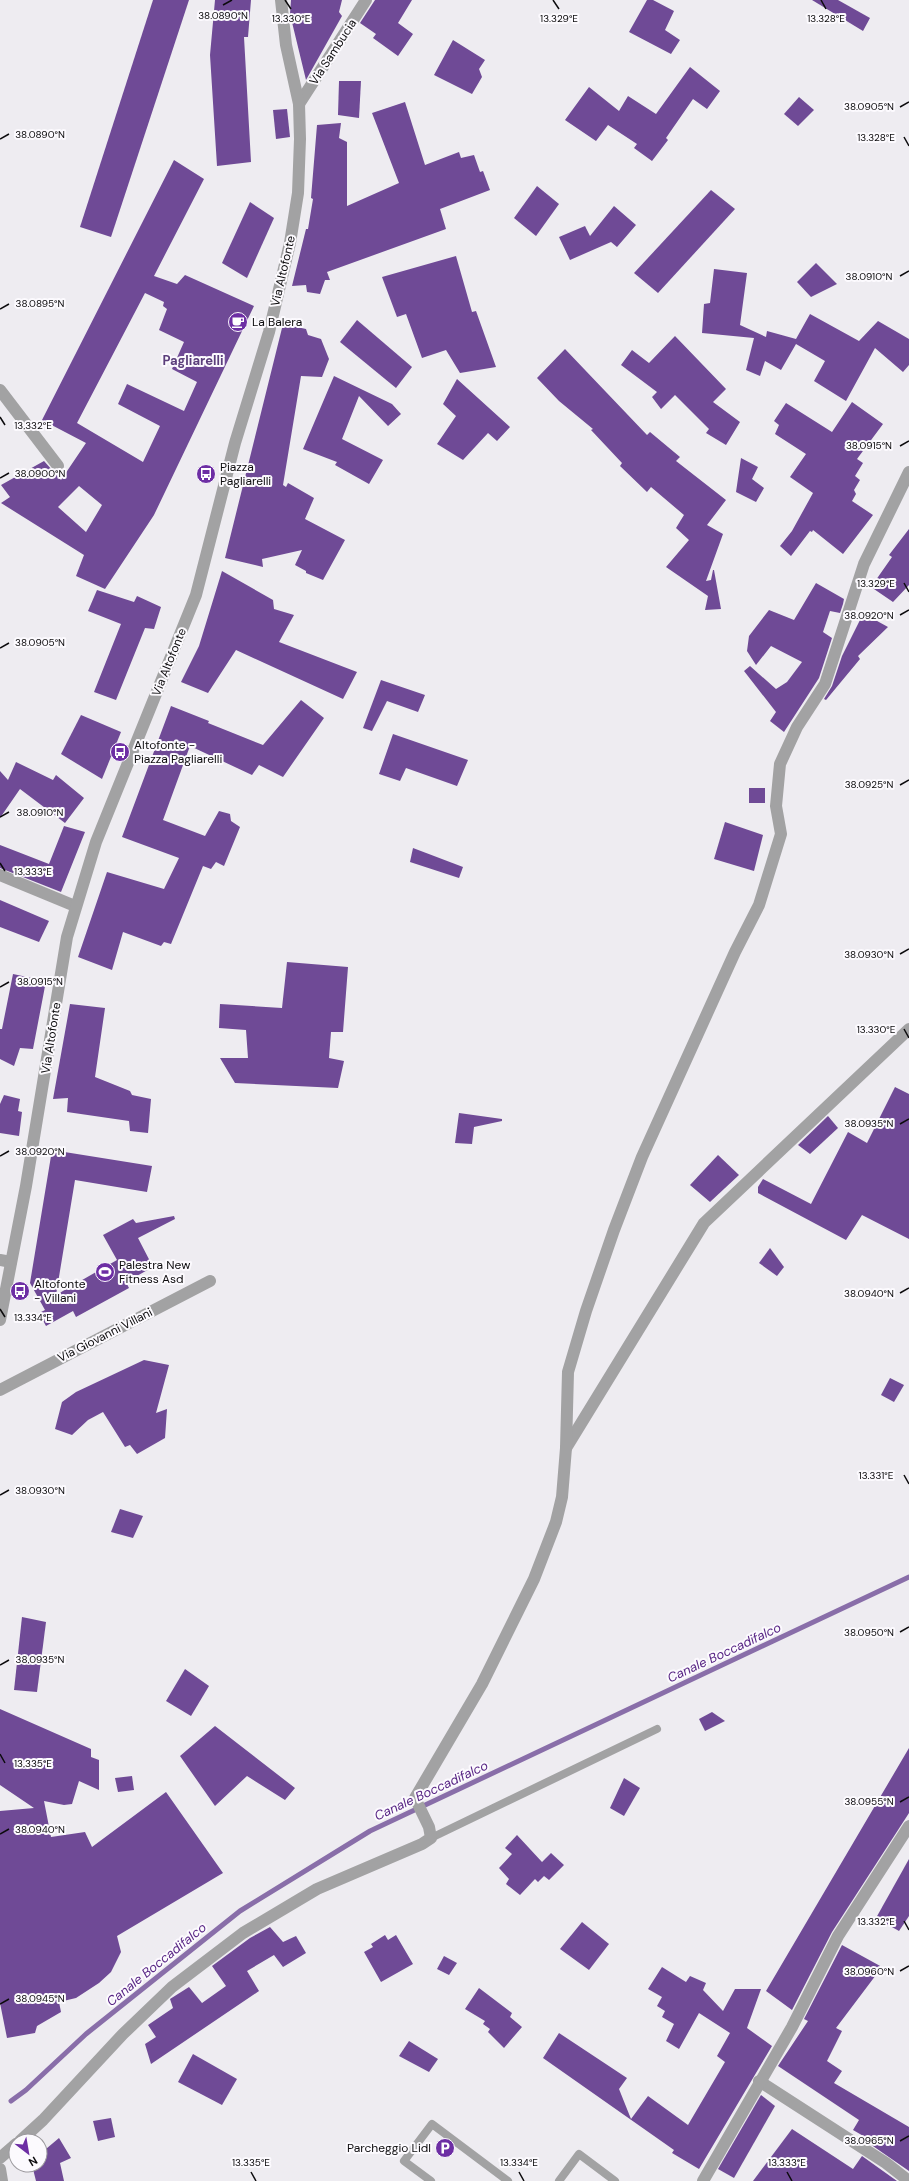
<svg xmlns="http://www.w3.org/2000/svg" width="909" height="2181" font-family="'DM Sans',sans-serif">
	<rect width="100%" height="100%" fill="#eeecf1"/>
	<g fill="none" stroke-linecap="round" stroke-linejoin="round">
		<path stroke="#896ea9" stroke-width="5" d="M11,2101L26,2090L86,2034L240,1911L370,1831L909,1577"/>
	</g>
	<g fill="#6f4a96" fill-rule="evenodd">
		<path d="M153,0H189L111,237L80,227Z"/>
		<path d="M215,0H251L248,37H244L251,162L217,166L210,55Z"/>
		<path d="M291,0H342L339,12L342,16L306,80L290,14Z"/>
		<path d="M375,0H412L398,23L413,34L398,56L373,38L376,34L360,23Z"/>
		<path d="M647,0H653L674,11L665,30L680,40L671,54L629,32Z"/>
		<path d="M812,0H838L870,18L863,31Z"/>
		<path d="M453,40L485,60L479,69L482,77L472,94L434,75Z"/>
		<path d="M690,67L720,91L707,109L693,99L666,138L668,140L652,161L634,148L637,144L608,125L596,141L565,120L589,87L619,111L628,96L656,114Z"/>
		<path d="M339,81H361L359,118L338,115Z"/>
		<path d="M799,97L814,110L798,126L784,114Z"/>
		<path d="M405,102L425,165L459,152L461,158L474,155L480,172L483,171L490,190L440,209L446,229L327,272L330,280H325L320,294L307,292L306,285L292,286L306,229H308L313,199L311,198L317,125L341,123L339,138L347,142V206L399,183L372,113Z"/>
		<path d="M287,109L290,137L276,139L273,110Z"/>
		<path d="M174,160L204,179L154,276L177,284L185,275L254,306L154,515L105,589L76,576L84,555L1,503L10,497L1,485L44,461L61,480L86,443L42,420ZM145,293L164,302L163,306L167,309L159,330L184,342L172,369L197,382L184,411L127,384L118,404L160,426L143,462L77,423ZM79,486L102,505L86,532L58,507Z"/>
		<path d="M537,186L559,204L536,236L514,218Z"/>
		<path d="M711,190L735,209L658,293L634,273Z"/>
		<path d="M250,202L274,218L247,278L222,263Z"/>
		<path d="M614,206L636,225L617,247L611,242L570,260L559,237L585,226L590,236Z"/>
		<path d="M456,256L472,312L476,311L496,367L460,373L446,350L422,358L406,314L397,317L382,277Z"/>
		<path d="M816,263L837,284L811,297L797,282Z"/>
		<path d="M714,269L747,273L740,325L766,337L767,331L796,339L810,314L859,341L878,321L909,339V365L903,372L875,348L846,401L814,381L825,361L796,344L781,370L765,361L760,376L746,370L754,338L702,333L704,304L710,303Z"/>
		<path d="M357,320L412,367L396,388L340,342Z"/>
		<path d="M283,324L306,329L308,335L321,339L329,359L322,377L301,376L283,485L286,487L288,483L314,498L305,519L345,540L323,580L306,573V571L295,565L302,550L262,559L263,567L225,558Z"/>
		<path d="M675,336L726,389L713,402L740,422L726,445L706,433L709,429L675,395L661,409L652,397L657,392L621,365L632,350L649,363Z"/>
		<path d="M565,349L647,435L650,432L680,457L676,461L726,500L707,525L723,534L706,581L711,580L713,570H714L721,609L705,610L708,596L666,567L689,540L676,528L684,515L651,487L647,492L620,466L622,463L591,430L593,429L559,401L537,378Z"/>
		<path d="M334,376L392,404L401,414L388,426L359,396L342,439L383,460L369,484L335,465L337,462L303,449Z"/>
		<path d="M457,379L510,427L497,441L488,433L463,460L437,444L456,416L443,404Z"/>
		<path d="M852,402L883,424L857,459L863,463L855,476L860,480L854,490L856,494L852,501L873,515L843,554L813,530L812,532L810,531L791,556L780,546L792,531L813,493L790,477L806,454L775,434L779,425L774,421L786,403L832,432Z"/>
		<path d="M741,458L758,467L752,479L764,488L756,502L736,492Z"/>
		<path d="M909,529V585L893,602L871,587L892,557L889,555Z"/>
		<path d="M222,571L273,600L274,609L294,615L279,642L357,672L343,699L236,650L208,693L181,682L199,646Z"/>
		<path d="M816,583L844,599L843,604L840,613L830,611L823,632L832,638L819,678L784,732L770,721L776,712L744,671L750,666L776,689L787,682L802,662L771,646L756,665L747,651L749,636L769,610L794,620Z"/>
		<path d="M97,590L134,602L137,596L161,607L154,629L145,628L116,700L94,692L121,624L88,611Z"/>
		<path d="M862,616H868L888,627L858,656L860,659L826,700L824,699L832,686L842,656Z"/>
		<path d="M381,680L425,695L418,712L387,701L372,731L363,728Z"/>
		<path d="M301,700L324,718L283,777L259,765L252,775L190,746L163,820L205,836L219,811L230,814L231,821L240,827L224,866L216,862L211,869L203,866L171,944L164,942L161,946L123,932L112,970L78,957L107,872L164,889L179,858L122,837L171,706L209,721L208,723L263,745Z"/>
		<path d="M81,715L121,732L102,779L61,754Z"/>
		<path d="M393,734L468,760L457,786L406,768L400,781L379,774Z"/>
		<path d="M16,762L53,780L56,775L84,798L65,823L20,789L0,818V771L8,780Z"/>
		<rect x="749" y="788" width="16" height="15"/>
		<path d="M725,822L763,835L754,871L714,859Z"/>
		<path d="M64,826L85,832L61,892L0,868V845L49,864Z"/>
		<path d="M413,848L463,867L459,878L410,862Z"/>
		<path d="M0,900L49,921L39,942L0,927Z"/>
		<path d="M287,962L348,967L343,1032H331L329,1058L344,1061L338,1088L235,1083L220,1058H248L246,1030L219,1028L220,1004L282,1008Z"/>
		<path d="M13,974L46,981L33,1049L20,1048L14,1066L0,1059V1029H2Z"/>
		<path d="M70,1004L105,1008L95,1077L130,1091L132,1095L151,1099L148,1133L130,1131L129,1121L67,1112L68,1098L53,1099Z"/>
		<path d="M895,1087L909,1094V1239L862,1215L846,1240L758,1193V1187L763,1179L811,1204L848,1132L867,1143Z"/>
		<path d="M4,1095L20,1099L18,1111L22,1112L19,1136L0,1133V1104Z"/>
		<path d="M459,1113L502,1119V1121L474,1127L472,1144L455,1143Z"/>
		<path d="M828,1116L838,1128L810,1154L798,1145Z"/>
		<path d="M52,1150L152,1166L147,1192L75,1180L56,1295L117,1260L103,1235L133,1219L136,1223L174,1216L175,1219L138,1238L153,1267L126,1282L129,1288L76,1317L73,1311L46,1326L39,1313L45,1310L30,1283Z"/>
		<path d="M718,1155L739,1175L710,1202L690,1185Z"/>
		<path d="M770,1248L784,1267L777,1276L759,1263Z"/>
		<path d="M144,1360L169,1365L156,1413L167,1409L165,1438L137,1454L130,1445L125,1447L103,1412L88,1420L72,1435L55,1429L62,1402L76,1392Z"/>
		<path d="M890,1378L904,1385L894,1402L881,1395Z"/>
		<path d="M120,1509L143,1516L133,1538L111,1532Z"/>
		<path d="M22,1617L46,1622L37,1692L14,1690Z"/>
		<path d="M185,1669L209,1686L191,1716L166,1701Z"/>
		<path d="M0,1709L91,1749V1757L99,1760V1790L79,1781L72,1804L64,1805L44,1801L51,1837L85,1832L92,1847L166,1792L223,1873L117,1936L121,1952L111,1972L99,1983L76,1998L59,2002L61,2012L37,2026L35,2033L7,2038L0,2003V1811L34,1808L0,1785Z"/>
		<path d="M712,1712L725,1721L705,1731L699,1719Z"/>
		<path d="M215,1726L295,1788L285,1800L247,1776L215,1806L180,1756Z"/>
		<path d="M909,1748V1813L832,1932L792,2010L766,1991Z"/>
		<path d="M132,1776L134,1790L118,1792L115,1778Z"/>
		<path d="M624,1778L640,1788L624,1816L610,1808Z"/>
		<path d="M517,1835L542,1862L551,1853L564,1865L549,1880L544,1876L538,1882L535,1879L520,1895L506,1884L509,1879L499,1868L512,1854L505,1848Z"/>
		<path d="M909,1859V1916L899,1931L876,1918Z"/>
		<path d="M582,1922L609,1944L589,1970L560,1949Z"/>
		<path d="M270,1927L283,1942L296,1936L306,1953L283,1967L274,1955L247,1971L259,1991L151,2064L145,2044L156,2037L148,2025L173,2008L170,1999L189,1987L202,2003L226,1986L212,1966L250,1938Z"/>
		<path d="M385,1935L388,1940L396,1935L413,1964L381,1982L364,1952L373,1947L371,1944Z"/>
		<path d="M842,1945L882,1967L836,2028L842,2031L827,2061L842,2071L834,2083L909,2127V2171L870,2144L872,2141L853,2130L859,2120L778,2066L808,2021L804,2019Z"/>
		<path d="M444,1956L457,1963L449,1975L437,1969Z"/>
		<path d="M662,1967L686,1982L690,1976L706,1983L703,1990L723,2011L735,1989H761L747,2028L772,2046L699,2169L672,2153L674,2150L543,2058L559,2033L627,2078L619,2089L631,2119L648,2096L688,2125L725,2062L717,2056L730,2033L699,2013L679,2049L666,2041L674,2024L662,2017L665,2011L657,2006L662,1997L648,1989Z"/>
		<path d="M479,1988L512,2013L510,2017L522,2027L504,2048L488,2032L490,2029L483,2024L485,2021L465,2009Z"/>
		<path d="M409,2041L438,2059L429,2072L399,2056Z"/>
		<path d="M193,2054L237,2079L222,2105L178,2082Z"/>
		<path d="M761,2095L775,2106L734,2178L718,2169Z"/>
		<path d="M111,2118L115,2137L98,2141L93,2121Z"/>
		<path d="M792,2129L853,2169L862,2156L897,2181H753Z"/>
		<path d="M59,2138L71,2158L60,2163L64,2181H36L32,2165H40V2154Z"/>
	</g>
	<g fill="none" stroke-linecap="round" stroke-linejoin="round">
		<g stroke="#a2a2a3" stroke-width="8">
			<path d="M431,1838L657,1729"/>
			<path d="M431,2181L404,2161L432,2124L508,2181"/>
			<path d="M559,2181L579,2154L615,2181"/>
		</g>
		<g stroke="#a2a2a3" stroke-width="12">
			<path d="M299,104L366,0"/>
			<path d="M0,390L58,466"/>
			<path d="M0,875L75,906"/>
			<path d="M0,1260L11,1262"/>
			<path d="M0,1390L210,1281"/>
			<path d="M566,1448L704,1223L909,1029"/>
			<path d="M759,2081L886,2163L909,2181"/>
			<path d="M20,2141L43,2120L123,2034L172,1987L243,1933L317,1889L422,1844L431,1838L429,1827L415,1798L482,1684L534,1579L556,1522L562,1497L566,1448L568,1372L586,1311L614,1230L642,1157L735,952L759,905L781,834L776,806L780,764L797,727L825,684L864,564L909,472"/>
			<path d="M0,2158L16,2144"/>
			<path d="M703,2181L792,2027L838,1936L909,1826"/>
		</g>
		<g stroke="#a2a2a3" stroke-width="12">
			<path d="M0,1320L26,1186L67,937L96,842L196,595L235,443L269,332L290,243L298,193L300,139L299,104L286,45L281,0"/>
			<path d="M0,2169L2,2181"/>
		</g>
	</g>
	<path fill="none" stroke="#0c0b0d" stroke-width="1.5" d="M285,0L291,9M553,0L559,9M821,0L826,9M223,5L232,0M900,107L909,102M904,137L909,146M0,139L9,134M900,276L909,271M0,309L9,304M0,417L5,425M900,446L909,441M0,478L9,473M904,583L909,592M900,615L909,610M0,648L9,643M900,785L909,780M0,817L9,812M0,863L5,871M900,954L909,949M0,987L9,982M904,1029L909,1038M900,1124L909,1119M0,1156L9,1151M900,1293L909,1288M0,1309L5,1317M904,1475L909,1484M0,1495L9,1490M900,1632L909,1627M0,1665L9,1660M0,1754L5,1763M900,1802L909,1797M0,1834L9,1829M904,1921L909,1930M900,1971L909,1966M0,2004L9,1999M900,2141L909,2136M251,2172L256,2181M519,2172L524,2181M787,2172L792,2181"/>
	<defs>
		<symbol id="cafe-disc" viewBox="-11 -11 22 22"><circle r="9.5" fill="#6d2ea4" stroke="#fcfafe"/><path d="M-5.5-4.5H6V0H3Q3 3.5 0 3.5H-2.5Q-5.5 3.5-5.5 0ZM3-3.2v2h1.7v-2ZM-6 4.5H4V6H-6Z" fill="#fff"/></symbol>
		<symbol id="bus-disc" viewBox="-11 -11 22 22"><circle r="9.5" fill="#6d2ea4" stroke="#fcfafe"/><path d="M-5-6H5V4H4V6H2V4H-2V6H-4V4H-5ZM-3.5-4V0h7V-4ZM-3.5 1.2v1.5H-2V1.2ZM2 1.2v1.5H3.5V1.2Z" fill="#fff"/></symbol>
		<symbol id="stadium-disc" viewBox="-11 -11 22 22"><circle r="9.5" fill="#6d2ea4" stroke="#fcfafe"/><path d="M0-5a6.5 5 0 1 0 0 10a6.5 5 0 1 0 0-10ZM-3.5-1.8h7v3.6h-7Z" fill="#fff"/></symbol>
		<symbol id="parking-disc" viewBox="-11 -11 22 22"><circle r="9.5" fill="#6d2ea4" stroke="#fcfafe"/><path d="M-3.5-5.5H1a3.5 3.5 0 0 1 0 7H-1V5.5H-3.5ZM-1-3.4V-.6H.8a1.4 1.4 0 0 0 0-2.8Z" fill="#fff"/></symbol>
	</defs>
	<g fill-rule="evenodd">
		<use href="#cafe-disc" x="227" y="311" width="22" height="22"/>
		<use href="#bus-disc" x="195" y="463" width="22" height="22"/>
		<use href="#bus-disc" x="109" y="741" width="22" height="22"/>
		<use href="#stadium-disc" x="94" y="1261" width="22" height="22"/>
		<use href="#bus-disc" x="9" y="1280" width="22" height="22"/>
		<use href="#parking-disc" x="434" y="2137" width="22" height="22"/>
	</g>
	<g text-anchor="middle" stroke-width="4" stroke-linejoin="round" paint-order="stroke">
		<g font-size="12" fill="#0c0b0d" stroke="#fcfafe">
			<text transform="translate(333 52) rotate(-57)" y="4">Via Sambucia</text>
			<text transform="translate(283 271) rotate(-77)" y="4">Via Altofonte</text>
			<text transform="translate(169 662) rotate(-68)" y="4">Via Altofonte</text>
			<text transform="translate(51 1038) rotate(-81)" y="4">Via Altofonte</text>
			<text transform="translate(105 1335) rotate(-27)" y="4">Via Giovanni Villani</text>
		</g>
		<g font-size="12" fill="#0c0b0d" stroke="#fcfafe" text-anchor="start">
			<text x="252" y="326">La Balera</text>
			<text x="220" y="471">Piazza<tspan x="220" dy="14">Pagliarelli</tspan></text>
			<text x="134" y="749">Altofonte -<tspan x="134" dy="14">Piazza Pagliarelli</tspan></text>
			<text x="119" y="1269">Palestra New<tspan x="119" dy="14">Fitness Asd</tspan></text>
			<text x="34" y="1288">Altofonte<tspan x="34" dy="14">- Villani</tspan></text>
			<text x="431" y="2152" text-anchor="end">Parcheggio Lidl</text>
		</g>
		<g font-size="13" font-weight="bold" fill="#5b3f7b" stroke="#fcfafe">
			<text x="193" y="365">Pagliarelli</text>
		</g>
		<g font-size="13" font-style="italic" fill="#572484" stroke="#fcfafe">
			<text transform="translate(724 1652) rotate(-25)" y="5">Canale Boccadifalco</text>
			<text transform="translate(431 1790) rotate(-25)" y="5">Canale Boccadifalco</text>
			<text transform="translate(156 1964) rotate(-39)" y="5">Canale Boccadifalco</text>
		</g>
	</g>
	<g font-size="10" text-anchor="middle" fill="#0c0b0d" stroke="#fcfafe" stroke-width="4" stroke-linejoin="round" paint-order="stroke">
		<text x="223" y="19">38.0890°N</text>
		<text x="291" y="22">13.330°E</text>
		<text x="559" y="22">13.329°E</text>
		<text x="826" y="22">13.328°E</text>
		<text x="869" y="110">38.0905°N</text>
		<text x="40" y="138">38.0890°N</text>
		<text x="876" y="141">13.328°E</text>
		<text x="869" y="280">38.0910°N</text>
		<text x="40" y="307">38.0895°N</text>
		<text x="33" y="429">13.332°E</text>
		<text x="869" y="449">38.0915°N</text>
		<text x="40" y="477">38.0900°N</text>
		<text x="876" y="587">13.329°E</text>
		<text x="869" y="619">38.0920°N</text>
		<text x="40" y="646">38.0905°N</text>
		<text x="869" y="788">38.0925°N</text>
		<text x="40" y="816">38.0910°N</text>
		<text x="33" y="875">13.333°E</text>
		<text x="869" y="958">38.0930°N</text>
		<text x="40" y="985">38.0915°N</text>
		<text x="876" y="1033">13.330°E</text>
		<text x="869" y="1127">38.0935°N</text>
		<text x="40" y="1155">38.0920°N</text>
		<text x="869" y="1297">38.0940°N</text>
		<text x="33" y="1321">13.334°E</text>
		<text x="876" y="1479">13.331°E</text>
		<text x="40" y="1494">38.0930°N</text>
		<text x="869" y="1636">38.0950°N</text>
		<text x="40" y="1663">38.0935°N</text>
		<text x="33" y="1767">13.335°E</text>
		<text x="869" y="1805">38.0955°N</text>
		<text x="40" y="1833">38.0940°N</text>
		<text x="876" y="1925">13.332°E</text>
		<text x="869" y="1975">38.0960°N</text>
		<text x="40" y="2002">38.0945°N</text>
		<text x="869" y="2144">38.0965°N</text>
		<text x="251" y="2166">13.335°E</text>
		<text x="519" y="2166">13.334°E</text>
		<text x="787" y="2166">13.333°E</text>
	</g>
	<g transform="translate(28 2153) rotate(149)"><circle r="19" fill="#fcfafe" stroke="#9c9a9e"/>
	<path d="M0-3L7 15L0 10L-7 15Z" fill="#6d2ea4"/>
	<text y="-6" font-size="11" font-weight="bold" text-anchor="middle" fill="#0c0b0d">N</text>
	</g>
</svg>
